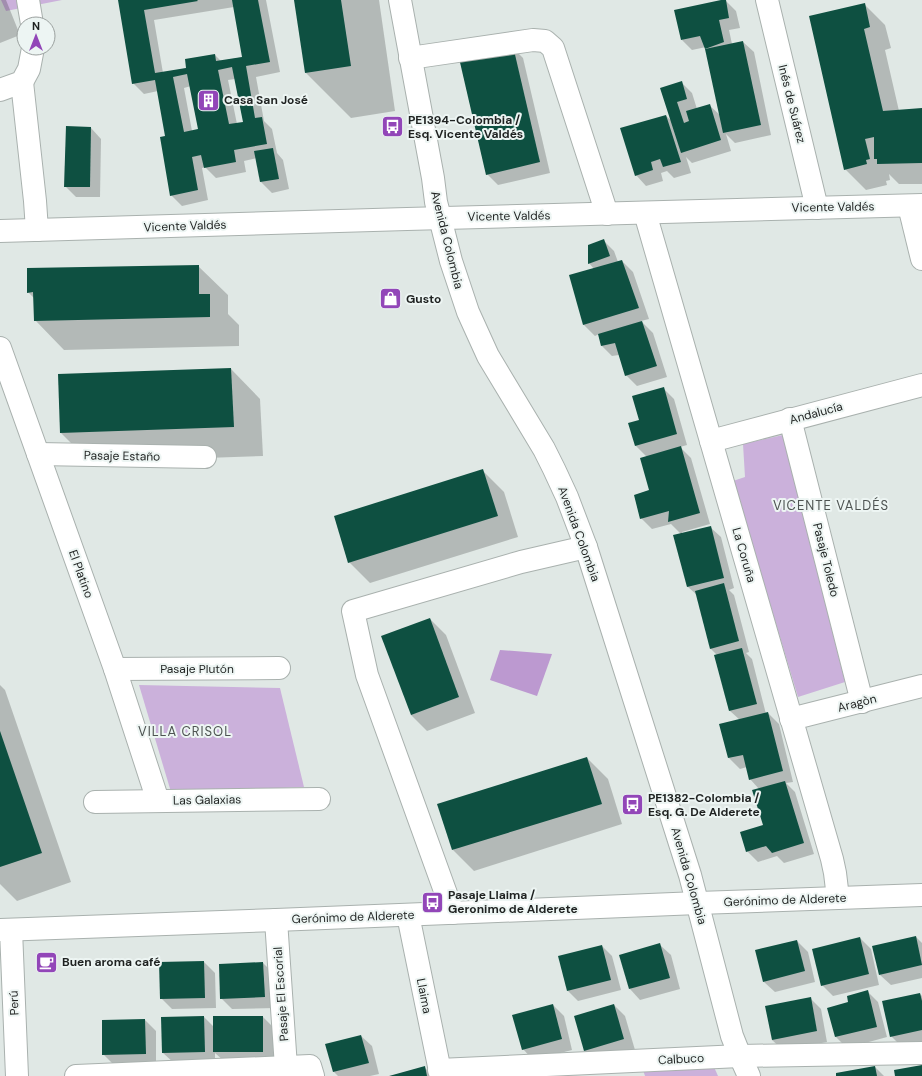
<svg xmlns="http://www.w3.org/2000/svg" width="922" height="1076" font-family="'DM Sans',sans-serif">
	<rect width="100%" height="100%" fill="#e0e8e5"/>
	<g fill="#cbb1db">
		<path d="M1,0H62L6,11Z"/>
		<path d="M783,435L845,682L798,697L733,481L745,477L743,444Z"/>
		<path d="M139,685L280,688L304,787L171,792Z"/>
		<path d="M714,1067L718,1076H645L643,1070Z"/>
	</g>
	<path fill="#bc99d0" d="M500,650L552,654L537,696L490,680Z"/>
	<g fill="#0003" fill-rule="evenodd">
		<path d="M0,0H6L20,35L0,43Z"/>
		<path d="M119,0H266L280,72L256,77L264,121L272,129L277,153L283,160L289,189L272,193L261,182L257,158L244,161L246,172L216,178L205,167L202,168L208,200L182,206L171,195L166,137L158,91L144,94L133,83ZM234,7L243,57L221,61L215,55L187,68L163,73L154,20ZM235,79L244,123L237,124L228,80ZM191,86L199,130L192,131L184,88Z"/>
		<path d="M295,0H379L395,111L351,118L306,73Z"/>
		<path d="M725,0L736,11L740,28L729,30L732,44L743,42L754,52L771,135L735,143L726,134L731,151L692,163L686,157L691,173L674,178L667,171L661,173L663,181L646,186L636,175L666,116L672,121L681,82L692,93L697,109L709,105L721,116L706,47L692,50L682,40Z"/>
		<path d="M864,4L885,25L891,48L885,50L899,111L922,109V184H899L889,174L890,180L886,181L887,185L866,190L845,169Z"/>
		<path d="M512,47L523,58L550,173L498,185L487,174Z"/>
		<path d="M91,128L101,139L100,197H76L65,186Z"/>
		<path d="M604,241L614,251L618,262L622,261L633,272L649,319L641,321L653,333L667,377L637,386L626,375L619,355L612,356L602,346L599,334L595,336L584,325L570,276L594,269L589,263Z"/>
		<path d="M198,266L228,295V314L239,325V346L64,350L35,320L34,298L28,292Z"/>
		<path d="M231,369L260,399L263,456L90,462L61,433Z"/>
		<path d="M663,388L674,399L687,445L680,447L691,458L710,524L682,532V534L710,527L721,537L734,588L729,590L734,595L749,652L746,653L752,659L766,714L768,713L779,724L793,782L786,783L795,792L814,854L784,863L777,856L758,862L747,851L764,826L759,789L750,779L747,767L740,769L729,758L740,720L730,711L716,655H717L711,649L697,595L688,587L681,534L671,524L652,529L641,518L650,491L647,457L636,446L630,424L640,421Z"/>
		<path d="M483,471L504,492L518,537L370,583L349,562Z"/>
		<path d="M430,619L446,635L475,713L427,731L411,715Z"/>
		<path d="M0,685L5,690L71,882L17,901L0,884Z"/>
		<path d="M587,758L608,779L622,824L474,871L453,850Z"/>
		<path d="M916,937L922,943V978L891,985L880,975Z"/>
		<path d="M860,938L871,949L879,985L833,996L822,985Z"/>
		<path d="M797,941L808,952L815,982L775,992L764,982Z"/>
		<path d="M660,945L671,955L680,989L640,1000L630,989Z"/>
		<path d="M602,946L612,956L621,990L578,1001L568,991Z"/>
		<path d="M204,962L215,973L216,1008L172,1009L161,998Z"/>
		<path d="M263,963L274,974L275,1008L232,1009L221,998Z"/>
		<path d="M867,991L878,1002L887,1037L847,1048L836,1037L829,1008L850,1003Z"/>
		<path d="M920,994L922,996V1043L902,1047L891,1036Z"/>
		<path d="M810,998L821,1009L827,1042L783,1050L772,1040Z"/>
		<path d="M553,1005L564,1016L572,1050L533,1060L523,1049Z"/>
		<path d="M614,1005L625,1016L635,1050L595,1061L584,1050Z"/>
		<path d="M204,1017L214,1027V1017H263L274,1028V1062H225L215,1053V1062L174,1063L163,1053Z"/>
		<path d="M145,1020L156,1031V1065H114L103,1054Z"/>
		<path d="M361,1036L372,1046L379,1074L370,1076H338L334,1072Z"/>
		<path d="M424,1067L433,1076H391Z"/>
		<path d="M875,1067L884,1076H837Z"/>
	</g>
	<g fill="#0e5041" fill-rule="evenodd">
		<path d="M118,0H197L198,1L144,10L155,73L186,68L185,59L215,54L216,61L242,57L232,0H258L270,62L246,66L255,118L262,117L267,144L234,150L236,162L204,168L201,155L192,157L198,190L170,196L160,137L165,136L155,80L132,84ZM232,67L243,122L229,124L218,70ZM187,74L198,129L184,132L173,77Z"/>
		<path d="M294,0H341L351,66L305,73Z"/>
		<path d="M721,0H726L729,18L719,20L724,42L705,49L700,36L681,40L674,10Z"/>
		<path d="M865,3L870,27L864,29L883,111L922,108V163L877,164V159H874V137L865,139L870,159L866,160L867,164L844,170L809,16Z"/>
		<path d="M743,41L761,125L723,133L705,49Z"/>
		<path d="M513,46L540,162L486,175L459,58Z"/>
		<path d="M682,81L687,99L677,102L684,123L689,121L686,111L710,104L721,140L681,153L660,88Z"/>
		<path d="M666,115L681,162L663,167L660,159L651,162L653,170L635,176L620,128Z"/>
		<path d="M66,126L91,127L90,187H64Z"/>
		<path d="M273,148L279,179L260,182L254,151Z"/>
		<path d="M604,239L610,256L588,264V245Z"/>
		<path d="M622,260L639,308L583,325L569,275Z"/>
		<path d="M199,265V294H210V317L34,321L33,292L27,293V268Z"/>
		<path d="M642,321L657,366L625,376L615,343L601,346L598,334Z"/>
		<path d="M231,368L234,427L60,433L58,374Z"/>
		<path d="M664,387L677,434L635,446L628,423L639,420L632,396Z"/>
		<path d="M681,446L700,513L668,522L669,511L640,519L634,495L649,490L640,458Z"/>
		<path d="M483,469L498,516L348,563L334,516Z"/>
		<path d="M711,526L724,578L687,587L673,535Z"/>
		<path d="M724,583L739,641L710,649L695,591Z"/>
		<path d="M430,618L459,697L411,715L381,636Z"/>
		<path d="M742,648L757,704L729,711L714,655Z"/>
		<path d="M768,712L783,771L749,780L743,755L728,758L719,724Z"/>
		<path d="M0,731L42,853L0,867Z"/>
		<path d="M587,757L602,804L452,850L437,804Z"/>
		<path d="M785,781L804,843L772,853L766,846L746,852L740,832L763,825L752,790Z"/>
		<path d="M916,936L922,965L879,975L872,946Z"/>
		<path d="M860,937L869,974L821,986L812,949Z"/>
		<path d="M797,940L805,971L763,982L755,950Z"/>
		<path d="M660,943L670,978L629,989L619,955Z"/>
		<path d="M602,945L611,980L567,991L558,956Z"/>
		<path d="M204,961L205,998L160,999L159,962Z"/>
		<path d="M263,962L265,997L220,999L219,964Z"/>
		<path d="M868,990L877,1027L835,1037L827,1008L848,1002L847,996Z"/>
		<path d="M920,993L922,1001V1030L890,1037L882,1001Z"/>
		<path d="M811,997L817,1031L772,1040L765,1006Z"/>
		<path d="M553,1004L562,1039L522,1050L512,1015Z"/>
		<path d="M614,1004L624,1039L584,1051L574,1016Z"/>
		<path d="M204,1016L205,1052L162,1053L161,1017Z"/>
		<rect x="213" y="1016" width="50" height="36"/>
		<path d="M145,1019L146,1054L102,1055V1020Z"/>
		<path d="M361,1035L369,1063L333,1072L325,1044Z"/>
		<path d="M922,1065V1076H895L894,1070Z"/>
		<path d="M425,1066L427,1076H389Z"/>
		<path d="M875,1066L877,1076H836V1073Z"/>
	</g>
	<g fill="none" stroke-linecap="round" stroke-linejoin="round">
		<defs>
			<g id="minor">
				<path d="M28,0L32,24"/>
				<path d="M767,0L817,208"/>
				<path d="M410,58L533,40L545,41L553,48L607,214"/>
				<path d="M22,82L35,201L37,230"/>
				<path d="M0,90L22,82L29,69L33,48"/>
				<path d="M909,206L922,259"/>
				<path d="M645,213L832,859L835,873L838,898"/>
				<path d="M0,231L407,219L922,205"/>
				<path d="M0,348L115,669L158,801"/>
				<path d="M790,419L862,702"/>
				<path d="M711,441L922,385"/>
				<path d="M38,454L205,457"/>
				<path d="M115,669L279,668"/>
				<path d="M791,719L922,686"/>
				<path d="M95,802L319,799"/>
				<path d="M698,903L922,895"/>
				<path d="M453,913L367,675L353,611L521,562L586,547"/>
				<path d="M408,915L441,1076"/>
				<path d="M276,920L286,1067"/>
				<path d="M11,930L17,1076"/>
				<path d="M439,1070L740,1056L922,1053"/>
				<path d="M76,1076L310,1066L313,1076"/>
			</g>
			<g id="major">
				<path d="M400,0L433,178L436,202L451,261L468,312L488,356L544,449L554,469L567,497L586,547L690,875L732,1036L740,1056L749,1076"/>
				<path d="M0,930L276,920L698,903"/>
			</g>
		</defs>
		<use href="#minor" stroke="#a9b1ae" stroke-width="24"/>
		<use href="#major" stroke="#a9b1ae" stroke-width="24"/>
		<use href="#minor" stroke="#fff" stroke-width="22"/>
		<use href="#major" stroke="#fff" stroke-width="22"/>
	</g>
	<defs>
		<symbol id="building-square" viewBox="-11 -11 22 22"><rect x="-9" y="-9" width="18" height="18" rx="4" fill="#9246b8" stroke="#edf5f3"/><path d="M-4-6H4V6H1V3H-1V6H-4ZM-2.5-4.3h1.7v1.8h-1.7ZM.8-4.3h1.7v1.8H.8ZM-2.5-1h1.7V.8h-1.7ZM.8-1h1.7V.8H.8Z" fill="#fff"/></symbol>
		<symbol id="bus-square" viewBox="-11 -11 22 22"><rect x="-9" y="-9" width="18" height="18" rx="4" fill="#9246b8" stroke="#edf5f3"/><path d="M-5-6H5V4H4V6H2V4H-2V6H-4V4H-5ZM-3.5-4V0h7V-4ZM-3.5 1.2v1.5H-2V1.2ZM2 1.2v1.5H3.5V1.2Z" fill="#fff"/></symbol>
		<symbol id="shop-square" viewBox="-11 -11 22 22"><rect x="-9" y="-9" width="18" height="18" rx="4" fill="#9246b8" stroke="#edf5f3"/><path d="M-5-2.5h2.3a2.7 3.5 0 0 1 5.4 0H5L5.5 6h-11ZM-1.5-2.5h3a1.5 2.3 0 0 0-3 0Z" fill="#fff"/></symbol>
		<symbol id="cafe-square" viewBox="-11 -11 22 22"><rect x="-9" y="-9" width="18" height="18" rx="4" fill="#9246b8" stroke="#edf5f3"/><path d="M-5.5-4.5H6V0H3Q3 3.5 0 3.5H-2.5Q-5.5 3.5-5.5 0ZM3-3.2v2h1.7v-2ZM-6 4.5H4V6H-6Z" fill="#fff"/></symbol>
	</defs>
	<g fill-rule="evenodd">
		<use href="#building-square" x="196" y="88" width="25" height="25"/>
		<use href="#bus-square" x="380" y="114" width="25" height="25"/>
		<use href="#shop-square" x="378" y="286" width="25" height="25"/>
		<use href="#bus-square" x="620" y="792" width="25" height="25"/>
		<use href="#bus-square" x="420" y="890" width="25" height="25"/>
		<use href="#cafe-square" x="34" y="950" width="25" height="25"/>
	</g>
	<g text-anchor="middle" stroke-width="4" stroke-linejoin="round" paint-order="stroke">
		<g font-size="12" font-weight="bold" fill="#1f2221" stroke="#edf5f3" text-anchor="start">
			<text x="224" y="104">Casa San José</text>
			<text x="408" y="124">PE1394-Colombia /<tspan x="408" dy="14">Esq. Vicente Valdés</tspan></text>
			<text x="406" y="303">Gusto</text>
			<text x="648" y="802">PE1382-Colombia /<tspan x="648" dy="14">Esq. G. De Alderete</tspan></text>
			<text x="448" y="899">Pasaje Llaima /<tspan x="448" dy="14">Geronimo de Alderete</tspan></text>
			<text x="62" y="966">Buen aroma café</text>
		</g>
		<g font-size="12" fill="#1f2221" stroke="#edf5f3">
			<text transform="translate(792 104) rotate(76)" y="4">Inés de Suárez</text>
			<text transform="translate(833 207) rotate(-1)" y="4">Vicente Valdés</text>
			<text transform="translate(509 216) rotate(-1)" y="4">Vicente Valdés</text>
			<text transform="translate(185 226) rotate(-2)" y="4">Vicente Valdés</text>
			<text transform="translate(447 240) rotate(76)" y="4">Avenida Colombia</text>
			<text transform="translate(816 413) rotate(-15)" y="4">Andalucía</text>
			<text transform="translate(122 456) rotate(1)" y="4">Pasaje Estaño</text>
			<text transform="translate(579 534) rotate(70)" y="4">Avenida Colombia</text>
			<text transform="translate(744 555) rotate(74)" y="4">La Coruña</text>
			<text transform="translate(826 560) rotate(76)" y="4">Pasaje Toledo</text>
			<text transform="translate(81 574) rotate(70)" y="4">El Platino</text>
			<text x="197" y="673">Pasaje Plutón</text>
			<text transform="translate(857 703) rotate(-14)" y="4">Aragòn</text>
			<text transform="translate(207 800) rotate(-1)" y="4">Las Galaxias</text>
			<text transform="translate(689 876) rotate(74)" y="4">Avenida Colombia</text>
			<text transform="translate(785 900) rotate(-2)" y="4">Gerónimo de Alderete</text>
			<text transform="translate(353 917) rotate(-2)" y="4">Gerónimo de Alderete</text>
			<text transform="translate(281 994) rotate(-94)" y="4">Pasaje El Escorial</text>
			<text transform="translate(424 996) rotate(79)" y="4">Llaima</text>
			<text transform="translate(14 1003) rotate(-92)" y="4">Perú</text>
			<text transform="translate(681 1059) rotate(-3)" y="4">Calbuco</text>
		</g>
		<g font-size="13" letter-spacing="1" fill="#4e5452" stroke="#edf5f3">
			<text x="831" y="510">VICENTE VALDÉS</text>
			<text x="185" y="736">VILLA CRISOL</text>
		</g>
	</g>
	<g transform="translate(36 36)"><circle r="19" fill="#edf5f3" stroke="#9ba19f"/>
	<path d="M0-3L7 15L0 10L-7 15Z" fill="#9246b8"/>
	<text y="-6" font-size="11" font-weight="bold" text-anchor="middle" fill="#1f2221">N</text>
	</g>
</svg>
